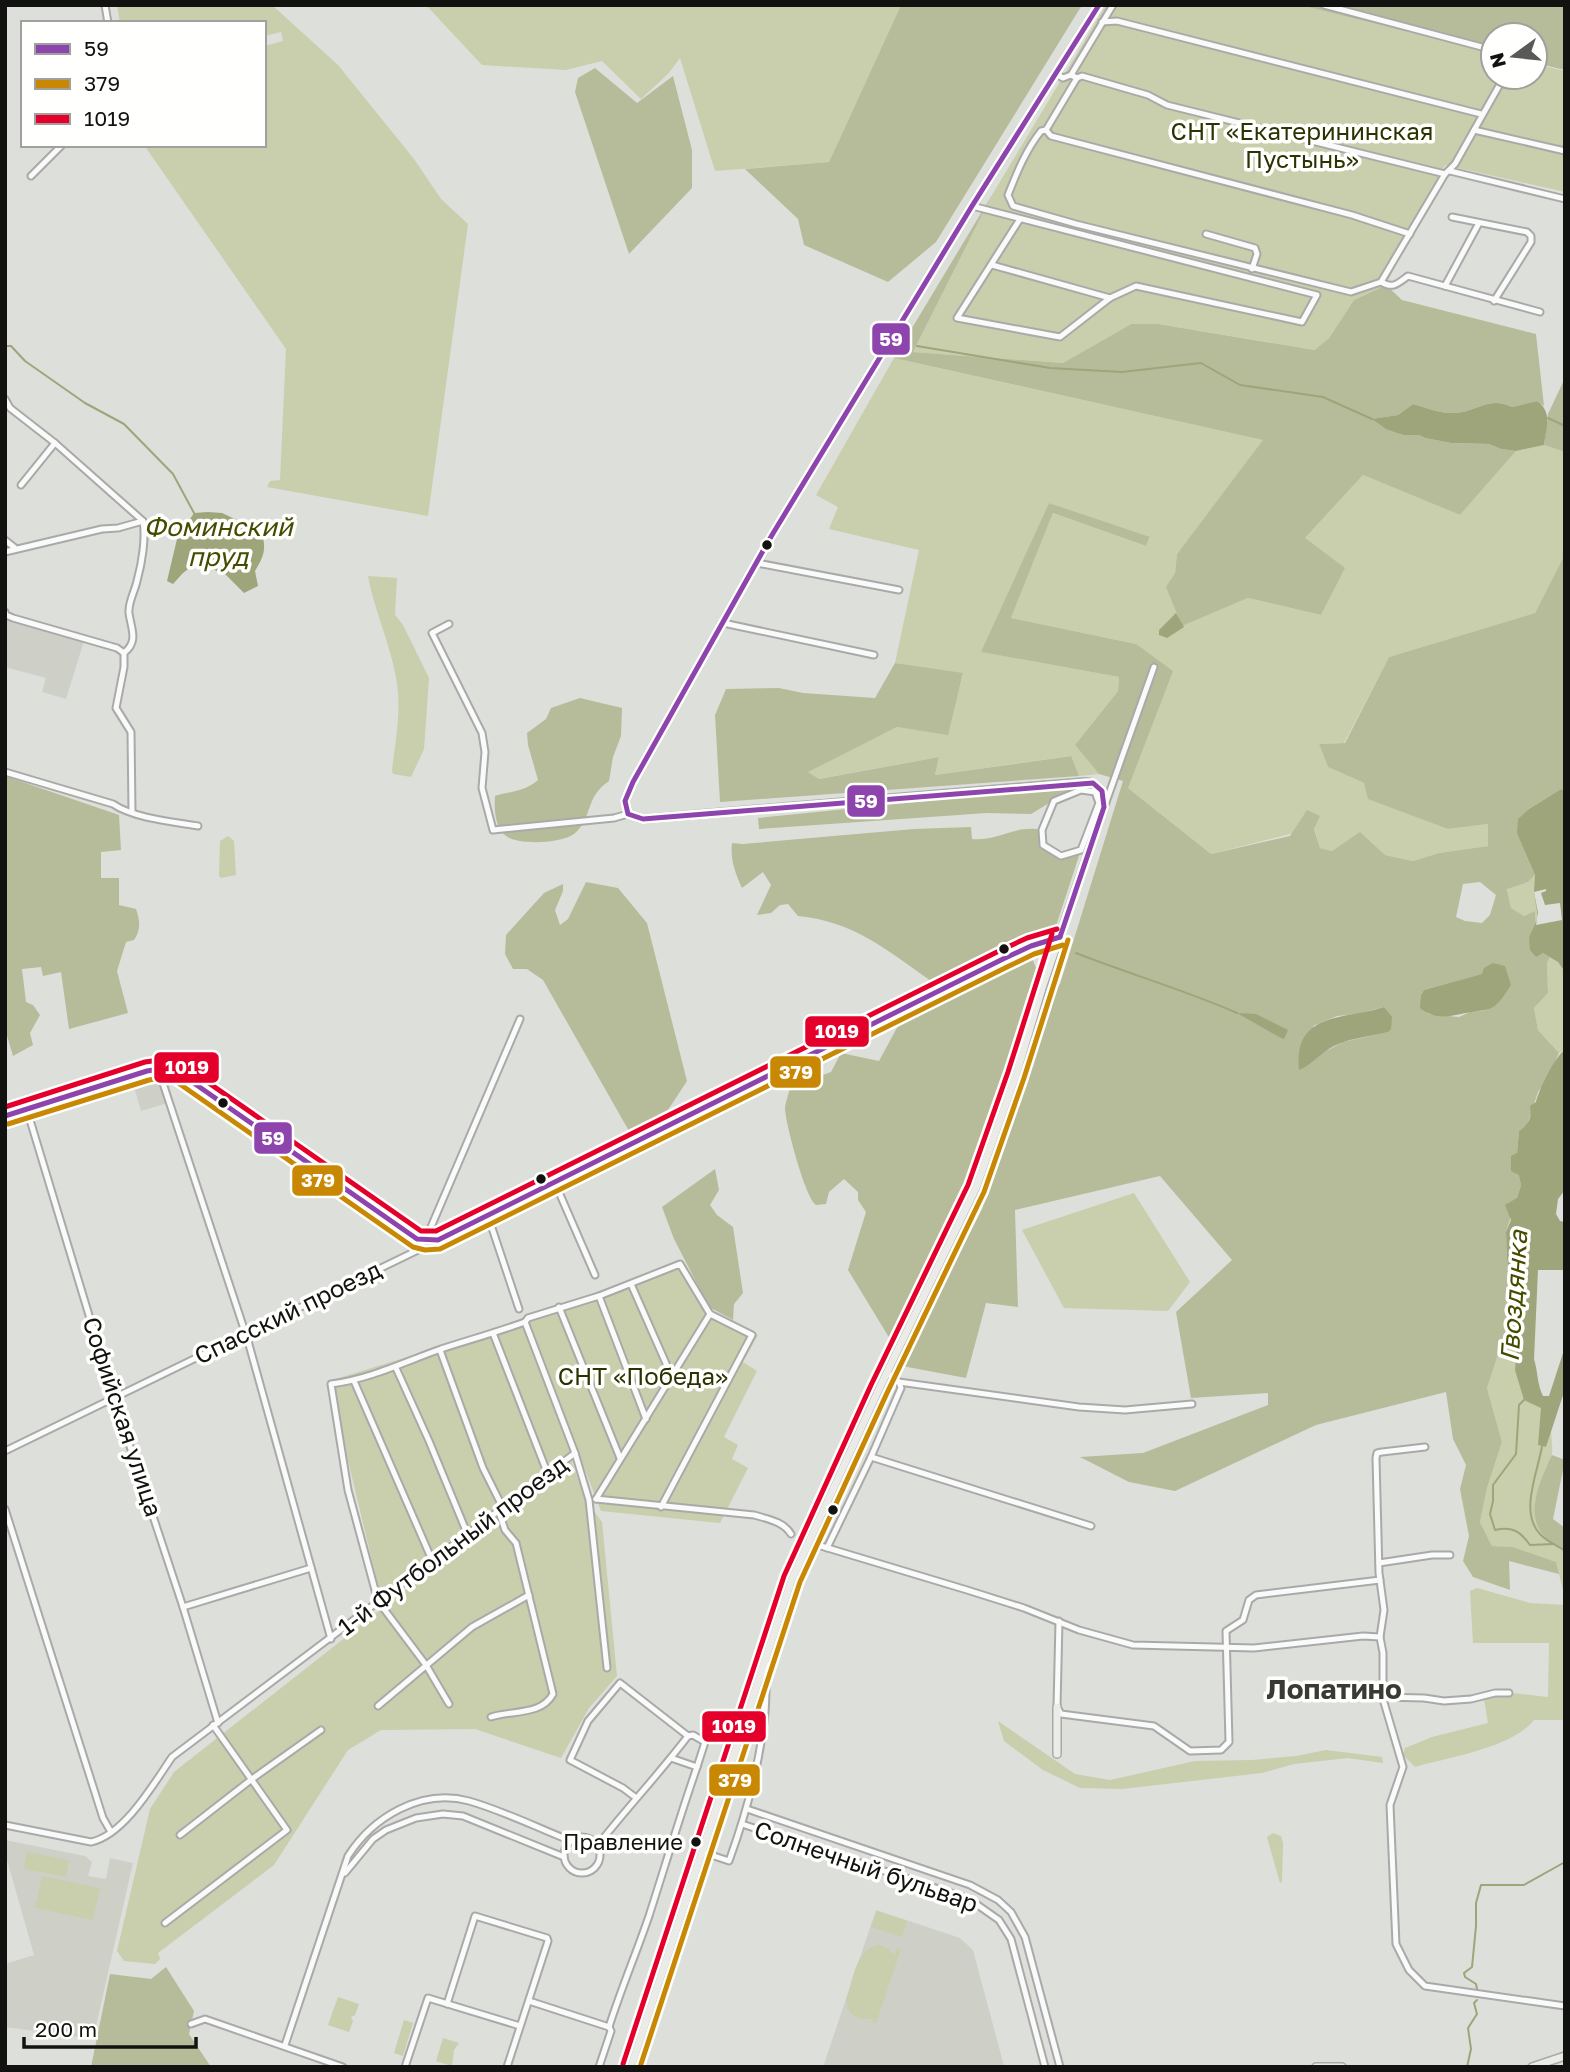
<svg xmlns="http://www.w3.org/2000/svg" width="1570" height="2072" font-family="'Golos Text',sans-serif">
	<rect width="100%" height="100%" fill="#dddfdb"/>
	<g fill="#ced0c7">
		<path d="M5,620L84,641L66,699L42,692L46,678L5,667Z"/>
		<path d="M157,1071L168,1103L141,1111L132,1080Z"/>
		<path d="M5,1840L85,1856L92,1862L88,1876L106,1879L110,1858L133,1863L93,2039L5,2027V1964L34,1955L5,1853Z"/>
		<path d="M876,1910L960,1938L973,1950L1004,2066L823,2067Z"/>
	</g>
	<g fill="#c9ceac">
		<path d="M117,5H272L338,65L414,159L441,199L468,224L428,516L267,487L270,481L280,480L286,349L144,145H264V46L283,41L281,32L264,36V23H120Z"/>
		<path d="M426,5H901L829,162L715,171L680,58L668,74L641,99L602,61L566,70L482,65Z"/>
		<path d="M1106,5H1300L1493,53V77H1535V64L1565,71V192L1445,165L1386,285L1354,300L1329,338L1316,350L1158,324H1131L1063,363L913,352L992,195Z"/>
		<path d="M894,358L1264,440L1177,554L1175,573L1167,587L1182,626L1248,598L1321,615L1335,587L1305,538L1363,475L1460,515L1516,451L1544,445L1565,452V554L1535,613L1389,657L1344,743L1319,744L1328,767L1364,783L1413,815L1448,829L1488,824V846L1439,853L1413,861L1385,855L1332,851L1320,848L1314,828L1211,854L1128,788L1136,644L1011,618L1053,513L1146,546L1150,538L1049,503L982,652L1119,677L1118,691L1075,745L1099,774L1079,776L1070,756L935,775L939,757L818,779L807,771L897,727L947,734L963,674L895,663L919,550L829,529L838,507L816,495Z"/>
		<path d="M368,576L397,578L395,615L403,625L429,678L424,749L411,777L393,774L392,770C395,745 400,718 398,693C396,657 375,614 368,576Z"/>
		<path d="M228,836L234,841L236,875L221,878L219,876L220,841Z"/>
		<path d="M1535,875C1534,892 1541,909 1536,925L1535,911L1524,916L1511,908L1507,888L1528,882Z"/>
		<path d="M1550,957L1558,962L1565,972V1050L1559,1053L1538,1030L1534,1008L1548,993L1547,963Z"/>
		<path d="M1134,1193L1190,1282L1168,1311L1064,1308L1022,1230Z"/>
		<path d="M682,1260L713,1312L758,1335L743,1362L757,1371L724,1437L738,1445L732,1459L748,1468L720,1523L601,1511L576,1447L380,1594L329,1381L525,1321L526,1314L598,1292Z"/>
		<path d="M1511,1274L1520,1317L1517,1348L1542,1408L1539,1445L1546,1447L1551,1431C1551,1438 1553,1446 1552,1453C1548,1482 1526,1493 1539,1527C1544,1540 1560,1543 1565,1555V1598L1556,1562L1513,1547L1492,1546L1480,1522L1487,1488L1502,1442L1487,1388L1511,1315Z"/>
		<path d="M571,1460L585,1499L602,1522L617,1676L589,1708L561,1758L475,1729L381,1730L348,1750L274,1865L158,1953L160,1959L155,1964L124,1961L117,1951L150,1809L174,1772Z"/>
		<path d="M1477,1588L1530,1603L1565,1605V1720H1534C1512,1748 1449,1757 1415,1767L1403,1755L1405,1748L1432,1737L1488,1723L1484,1699C1502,1688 1529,1696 1548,1697L1549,1643H1473L1470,1591Z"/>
		<path d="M998,1721L1075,1774L1110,1780L1195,1761L1252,1760L1296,1756L1326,1750L1382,1757L1383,1763L1348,1758L1294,1764L1262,1773L1122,1789L1080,1788L1043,1770L1004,1741Z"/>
		<path d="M1273,1833L1281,1836L1283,1843L1282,1882L1280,1883L1267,1837Z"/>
		<path d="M27,1852L69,1860L66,1877L24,1869Z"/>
		<path d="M42,1876L100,1888L93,1920L35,1908Z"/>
		<path d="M877,1911L907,1921L902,1937L871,1927Z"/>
		<path d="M880,1945L888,1949L894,1955L897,1948L901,1949L876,2023L872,2022L873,2018C858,2022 848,2015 846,2000C853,1981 856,1946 880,1945Z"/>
		<path d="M338,1997L359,2004L355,2015L351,2017L353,2021L349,2032L328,2025Z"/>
		<path d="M404,2020L413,2023L403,2056L394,2053Z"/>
		<path d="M443,2038L459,2043L454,2050L452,2066L436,2061Z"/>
	</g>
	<g fill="#b6bc9a" fill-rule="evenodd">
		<path d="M901,5H1082L936,242L888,282L804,245L798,219L745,169L829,162Z"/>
		<path d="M1300,5H1565V70L1535,63V35H1493V53Z"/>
		<path d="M595,68L637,103L673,76L692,150V188L629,254L575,92L578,78Z"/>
		<path d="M992,195L913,352L1063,363L1131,324H1158L1315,350L1329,338L1354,300L1386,285L1402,300L1536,334L1544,406L1537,401L1512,407C1487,395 1475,414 1452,413C1439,413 1426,408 1413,404L1398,415L1373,419L1402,435H1419L1425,438L1451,443L1489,444L1501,449L1516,451L1460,515L1363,475L1305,538L1345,568L1321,615L1248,598L1182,626L1166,587L1175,573L1177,554L1263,440L894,358Z"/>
		<path d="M1565,378V452L1544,445L1548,414Z"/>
		<path d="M1049,503L1150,537L1146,546L1053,513L1011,618L1136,644L1173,671L1128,788L1211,854L1290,836L1307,810L1320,816L1314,829L1320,848L1332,851L1360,832L1385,855L1413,861L1439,853L1488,846V824L1448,829L1368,799L1364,783L1328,767L1319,744L1345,743L1389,657L1535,613L1565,554V791L1561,789L1529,809L1517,834L1535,875L1528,882L1507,889L1511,908L1524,916L1535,911L1536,925L1529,937L1543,953L1550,957L1547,963L1548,993L1534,1008L1538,1030L1559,1053L1546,1082L1538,1092L1527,1125L1519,1131L1517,1153L1521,1185L1506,1232L1507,1259L1511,1274V1315L1487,1388L1502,1442L1487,1488L1480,1522L1492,1546L1513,1547L1556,1562L1559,1574L1509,1561L1510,1590L1473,1577L1463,1561L1469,1536L1460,1489L1466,1465L1453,1439L1446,1392L1316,1425L1175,1491L1129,1482L1080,1457L1143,1453L1268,1405V1393L1191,1398L1176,1312L1232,1260L1160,1176L1015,1210L1018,1307L986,1303L966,1378L902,1366L982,1209L1051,993L1060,984L1123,781L1099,774L1075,745L1118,691L1119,677L981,652ZM1480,882L1496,895L1490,915L1482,923L1465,921L1456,917L1463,884ZM1483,974L1487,1010L1470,1012L1459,1017L1428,1014L1421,995L1424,990ZM1384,1007L1388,1032L1343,1042L1328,1050L1313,1026L1337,1016L1357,1014Z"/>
		<path d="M895,663L963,673L948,735L897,727L808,772L819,779L939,757L935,775L1071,756L1079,776L720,802L715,715L726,689L779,688L803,693L875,698Z"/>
		<path d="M580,698L622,708L621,736L613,757L609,781C584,798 593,819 574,834C562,843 519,846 506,836C495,828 494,809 495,796C511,791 524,792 538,780L528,745L527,733L546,719L551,708Z"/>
		<path d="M5,776L119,815L121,850L101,852V878H119V905L136,909C140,920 141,930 134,940L126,942L117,971L128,1013L69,1029L61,972L43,976L41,967L22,969L26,1002L33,1005L40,1015L30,1033L33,1045L13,1056L5,1029Z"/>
		<path d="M1084,785L1081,790L1059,797L1031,814L987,813L759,829L758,818Z"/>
		<path d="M971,827L972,839C997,842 1015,824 1042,830L1043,845L1061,855L1081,850L1056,926L1021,936L931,981C887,950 853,921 798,916L788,904L780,905L771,913L757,915L771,885L763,872L742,888C735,873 730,859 732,843L743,844L914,829Z"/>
		<path d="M586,882L618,888L647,923L687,1081L668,1110L629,1131L543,980L527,969H513L505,954L506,935L544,893L563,884V891L555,910L560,925L568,919Z"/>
		<path d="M1031,956L1039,975L1009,1073L971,1183L893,1344L848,1270L866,1212L858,1200V1192L844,1179L829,1192L826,1204L816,1205C805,1197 786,1125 785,1109C785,1103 789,1094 790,1087L831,1072L841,1053L879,1061L899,1024L948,995Z"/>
		<path d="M715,1169L719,1190L710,1205L717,1215L733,1227L743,1293L734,1304L733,1320L709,1307L674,1239L662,1207Z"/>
		<path d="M1552,1455L1565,1460L1553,1519L1565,1528V1555C1561,1546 1551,1543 1544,1536C1523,1512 1542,1478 1552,1455Z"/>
		<path d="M166,1967L194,2011L189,2034L211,2067H91L110,1974L151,1979Z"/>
	</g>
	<g fill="#9ea57a">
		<path d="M1537,401C1553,412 1546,428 1544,445L1516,451L1501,449L1489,444L1451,443L1425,438L1419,435H1403L1386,429L1372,419L1398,415L1413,404C1426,408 1439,413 1452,413C1475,414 1487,395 1512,407Z"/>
		<path d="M208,512L222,513L261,531C267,548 264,556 255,571L258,586L244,593L225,574L196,563L183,573L173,584L167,581L177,539L194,513Z"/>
		<path d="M1176,613L1184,627L1167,638L1159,635V630Z"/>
		<path d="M1561,789L1565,791V972L1558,962L1543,953L1536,957L1530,950L1529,937L1538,918L1534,892L1535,875L1517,834L1518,819L1529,809Z"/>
		<path d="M1493,963L1505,966L1511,985C1506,992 1501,1002 1493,1007C1487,1011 1480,1010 1472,1012C1453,1015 1437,1022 1420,1008L1421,995L1424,990L1482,974L1484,968Z"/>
		<path d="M1384,1007L1392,1017L1391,1029L1388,1032C1369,1037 1345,1038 1327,1050C1317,1057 1311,1065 1299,1070C1293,1011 1345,1020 1384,1007Z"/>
		<path d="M1237,1013L1256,1014L1288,1030L1284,1039L1279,1037Z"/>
		<path d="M1565,1050V1190L1558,1199L1556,1214L1560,1221L1565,1222V1270H1538L1534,1359C1538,1372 1537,1384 1543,1396H1549L1565,1347V1389L1546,1447L1538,1445L1541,1408L1524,1400L1515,1370L1520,1317L1507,1259L1506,1232L1511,1220L1505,1205L1517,1198L1521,1185L1519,1175L1511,1171V1156L1517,1153L1519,1131C1529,1124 1532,1118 1530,1106L1536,1102C1538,1092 1556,1054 1565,1050Z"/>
	</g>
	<path fill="#dddfdb" d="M1546,889V891L1541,893L1545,905L1560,903L1562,920L1536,925L1538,913L1534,892Z"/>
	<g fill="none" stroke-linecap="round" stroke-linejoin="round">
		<g stroke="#9ea57a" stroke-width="2">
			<path d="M5,346H11L25,361L85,403L124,424L173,474L194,513"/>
			<path d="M917,346L1050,368L1122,372L1201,363L1240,385L1323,397L1372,419"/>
			<path d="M1548,418L1565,426"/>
			<path d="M1076,953C1129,974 1185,990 1237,1013"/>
			<path d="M1524,1400L1519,1405L1516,1454L1493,1485V1501L1490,1514L1495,1530C1512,1526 1520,1531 1530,1545L1554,1544"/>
			<path d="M1542,1446C1538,1472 1519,1512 1540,1534C1546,1541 1556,1545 1564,1550L1565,1554"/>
			<path d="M1477,1989L1476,1984L1465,1977L1464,1973L1472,1967L1476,1926V1903L1481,1885H1524L1565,1862"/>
			<path d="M1467,2067L1471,2049L1468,2028L1477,2014L1474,2003L1477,2000"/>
		</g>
		<defs>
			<g id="street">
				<path d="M105,5L108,23"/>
				<path d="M1324,5L1493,50"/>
				<path d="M1102,22L1117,21L1481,114"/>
				<path d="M1056,74L1063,78L1071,75L1077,78L1082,76L1148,95L1167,105L1445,174"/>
				<path d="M1071,75L1113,5"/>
				<path d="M1077,78L1046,130L1041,131C1026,150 1017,172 1008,195L1013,206L1076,224L1351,292L1381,282L1445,174L1455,164L1504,77"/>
				<path d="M1046,130L1051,136L1352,215L1410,234"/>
				<path d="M1474,130L1565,151"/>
				<path d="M1450,171L1565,199"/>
				<path d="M31,176L62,145"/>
				<path d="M972,206L1317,295L1302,322L1136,286L1110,298L1060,337L957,318L1020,219"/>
				<path d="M1452,217L1527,232L1531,236V242L1494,301"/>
				<path d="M1206,234L1255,248L1257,254L1252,269"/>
				<path d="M992,265L1110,298"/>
				<path d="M1381,282C1393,289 1397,284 1408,276L1540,312"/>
				<path d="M1445,286L1479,223"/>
				<path d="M5,399L10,408L55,443L143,521C146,538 142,563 137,581C135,591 128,602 129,613C131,629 139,641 124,653V667L116,708L131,732L132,811"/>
				<path d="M21,485L55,443"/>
				<path d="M5,540L15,548"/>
				<path d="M5,552L102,529L118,528L143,521"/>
				<path d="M757,563L899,590"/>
				<path d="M5,612L6,615L13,618L117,648L124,653"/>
				<path d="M723,623L874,655"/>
				<path d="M449,624L432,633L482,733L485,752L482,788L493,830L614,818L628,814"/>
				<path d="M5,772L113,804C133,818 174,822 198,826"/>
				<path d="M1081,790L1095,792L1099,803L1081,850L1061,856L1043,845L1042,830L1054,801Z"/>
				<path d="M1105,805L1154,667"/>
				<path d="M158,1068L248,1341L331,1639"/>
				<path d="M27,1110L114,1398L183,1607L218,1723"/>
				<path d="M555,1183L595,1275"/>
				<path d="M488,1216L519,1309"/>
				<path d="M631,1284L672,1377"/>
				<path d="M599,1296L646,1419"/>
				<path d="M559,1307L620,1458"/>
				<path d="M493,1333L547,1472"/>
				<path d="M440,1350L483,1468L502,1506"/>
				<path d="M396,1368L429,1441L467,1533"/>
				<path d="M887,1373L899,1382L1079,1407L1125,1410L1192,1404"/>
				<path d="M354,1381L432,1560"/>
				<path d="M1425,1447L1382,1452L1377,1453L1376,1458L1379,1573L1384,1610L1380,1637L1383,1653V1699L1403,1767L1390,1805L1396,1944L1409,1970L1425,1986L1565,2006"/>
				<path d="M5,1451L418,1250L425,1241L520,1019"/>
				<path d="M871,1457L1091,1526"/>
				<path d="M596,1499L710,1314"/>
				<path d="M596,1499L754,1515C767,1519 783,1521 791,1534"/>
				<path d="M5,1509L103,1818L111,1832"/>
				<path d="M821,1546L967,1590L1024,1608L1079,1630L1133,1645L1254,1648L1363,1636L1380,1637"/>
				<path d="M827,1548L871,1457L901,1388L899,1382"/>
				<path d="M1379,1563L1432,1555H1450"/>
				<path d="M183,1607L311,1568"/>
				<path d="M1059,1621L1057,1707L1061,1714L1154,1726L1190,1751L1221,1750L1229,1742L1226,1631L1243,1620L1249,1600L1256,1595L1380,1580"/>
				<path d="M607,1668L589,1500L575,1453L525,1322L528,1318L599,1296L680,1264L710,1314L752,1335L661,1507"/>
				<path d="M1383,1697L1424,1698L1444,1701L1471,1699L1495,1693H1509"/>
				<path d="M449,1704L426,1665L378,1601L348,1490L331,1384C370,1379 404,1362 441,1349C469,1340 497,1332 525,1322"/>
				<path d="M378,1706L472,1627L529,1595"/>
				<path d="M491,1717C511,1710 541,1716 553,1694L516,1543L505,1530L498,1509"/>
				<path d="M727,1780L733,1773L745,1772L751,1776L752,1784"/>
				<path d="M635,1797L623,1788L570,1760L588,1721L620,1683L688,1736L693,1735L705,1742L697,1767"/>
				<path d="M747,1809L970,1885L998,1900L1011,1912L1025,1937L1060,2067"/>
				<path d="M742,1824L969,1899L999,1920L1011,1939L1045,2067"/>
				<path d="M5,1825L91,1842C124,1835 153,1785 172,1757L575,1453"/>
				<path d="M180,1835L252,1779L321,1730"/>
				<circle cx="582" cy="1855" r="18"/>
				<path d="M598,1845C627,1808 659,1774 688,1736"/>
				<path d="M702,1852L729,1861C745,1817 757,1774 763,1729C767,1707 766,1685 766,1663"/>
				<path d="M345,1873L373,1839L386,1830L416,1818L443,1814L463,1816L564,1857"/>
				<path d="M165,1923L287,1830L213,1725"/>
				<path d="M529,2001L609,2027L611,2031L599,2067"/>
				<path d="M447,2004L475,1916L547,1938L548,1941L507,2067"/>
				<path d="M191,2024L205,2019L343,2067"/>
				<path d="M609,2027C621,1989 636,1954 649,1916C665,1866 680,1816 697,1767L671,1758"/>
				<path d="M285,2045L348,1856C373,1817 421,1788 469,1801C504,1811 538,1828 571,1841"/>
				<path d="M405,2067L428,1998L520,2026"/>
			</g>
			<g id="secondary">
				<path d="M5,1116L147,1071L167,1068L178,1072L417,1239L425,1241L438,1240L1003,959L1031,946L1060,937"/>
				<path d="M1057,1754V1707"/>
				<path d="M631,2067L792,1579L879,1389L976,1188L1016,1075L1043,985L1104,807L1102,791L1093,783L1085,782L643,819L628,814L625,801L633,782L772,535L972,206L1099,5"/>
				<path d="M1316,2067H1342"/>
				<path d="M1532,2067L1565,2056"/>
			</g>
		</defs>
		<use href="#street" stroke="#a9aaa8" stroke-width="9"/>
		<use href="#secondary" stroke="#a9aaa8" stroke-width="10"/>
		<use href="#street" stroke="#fafafa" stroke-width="5"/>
		<use href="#secondary" stroke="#ebece8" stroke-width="7"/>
		<defs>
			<g id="bus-1">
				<path d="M1060,937L1104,807L1102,791L1093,783L643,819L628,814L625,801L633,782L772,535L972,206L1099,5"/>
				<path d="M5,1116L147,1071L167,1068L178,1072L417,1239L438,1240L1003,959L1031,946L1060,937"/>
			</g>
			<g id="bus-2">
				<path d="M8,1124L149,1080L166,1077L174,1080L413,1247L425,1250L440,1249L1007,967L1034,954L1063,945"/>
				<path d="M640,2067L800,1582L887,1393L984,1192L1024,1078L1068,940"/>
			</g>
			<g id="bus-3">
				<path d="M5,1107L145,1062L167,1059L183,1065L421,1231H436L999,951L1027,938L1057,929"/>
				<path d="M623,2064L784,1576L871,1385L968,1185L1008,1072L1052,934"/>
			</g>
		</defs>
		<use href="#bus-1" stroke="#fffffe" stroke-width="10"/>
		<use href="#bus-2" stroke="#fffffe" stroke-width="10"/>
		<use href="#bus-3" stroke="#fffffe" stroke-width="10"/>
		<use href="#bus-1" stroke="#8e44ad" stroke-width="5"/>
		<use href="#bus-2" stroke="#c98803" stroke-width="5"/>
		<use href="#bus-3" stroke="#e4002b" stroke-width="5"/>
	</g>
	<g fill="#121210" stroke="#fffffe" stroke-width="2.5">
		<circle cx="767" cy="545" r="6"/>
		<circle cx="1004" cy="949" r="6"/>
		<circle cx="223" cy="1103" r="6"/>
		<circle cx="541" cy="1179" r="6"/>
		<circle cx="833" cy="1510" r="6"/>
		<circle cx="696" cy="1842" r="6"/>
	</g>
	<g text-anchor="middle" stroke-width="7" stroke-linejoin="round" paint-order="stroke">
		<g font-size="22" fill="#121210" stroke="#fffffe" text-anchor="end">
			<text x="683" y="1850">Правление</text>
		</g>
		<g font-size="24" fill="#2d3202" stroke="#fffffe">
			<text x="1302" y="140">СНТ «Екатерининская<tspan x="1302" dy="28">Пустынь»</tspan></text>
			<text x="643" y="1385">СНТ «Победа»</text>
		</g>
		<g font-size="24" fill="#121210" stroke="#fffffe">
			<text transform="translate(288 1313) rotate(-26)" y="8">Спасский проезд</text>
			<text transform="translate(122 1417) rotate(72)" y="8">Софийская улица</text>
			<text transform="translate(453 1546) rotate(-37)" y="8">1-й Футбольный проезд</text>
			<text transform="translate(866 1867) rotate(19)" y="8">Солнечный бульвар</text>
		</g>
		<g font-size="26" font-style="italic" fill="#454c00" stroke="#fffffe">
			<text x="218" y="536">Фоминский<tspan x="218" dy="30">пруд</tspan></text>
			<text transform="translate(1514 1296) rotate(-86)" y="9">Гвоздянка</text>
		</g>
		<g font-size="28" font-weight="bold" fill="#393a35" stroke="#fffffe">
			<text x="1334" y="1699">Лопатино</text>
		</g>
	</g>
	<g stroke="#fffffe" stroke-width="2.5">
		<rect x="871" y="322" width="40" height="34" rx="7" fill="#8e44ad"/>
		<rect x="846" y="784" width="40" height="34" rx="7" fill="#8e44ad"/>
		<rect x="804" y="1015" width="66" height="33" rx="7" fill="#e4002b"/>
		<rect x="153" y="1051" width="67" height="33" rx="7" fill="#e4002b"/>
		<rect x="769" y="1055" width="53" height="34" rx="7" fill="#c98803"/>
		<rect x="253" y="1121" width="40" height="34" rx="7" fill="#8e44ad"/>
		<rect x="291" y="1164" width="53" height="33" rx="7" fill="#c98803"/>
		<rect x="701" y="1710" width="66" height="33" rx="7" fill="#e4002b"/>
		<rect x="708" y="1763" width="53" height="34" rx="7" fill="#c98803"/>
	</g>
	<g font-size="19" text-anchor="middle" font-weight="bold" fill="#fff">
		<text x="891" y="346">59</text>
		<text x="866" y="808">59</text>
		<text x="837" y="1038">1019</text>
		<text x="187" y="1074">1019</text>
		<text x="796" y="1079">379</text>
		<text x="273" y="1145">59</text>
		<text x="318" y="1187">379</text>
		<text x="734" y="1733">1019</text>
		<text x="735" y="1787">379</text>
	</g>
	<rect width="1570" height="2072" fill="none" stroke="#121210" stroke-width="14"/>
	<rect x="21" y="21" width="245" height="126" fill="#fffffe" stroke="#a0a09f" stroke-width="2"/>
	<rect x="35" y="44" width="35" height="10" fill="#8e44ad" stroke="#a0a09f" stroke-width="2"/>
	<text x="84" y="56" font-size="21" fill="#121210">59</text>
	<rect x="35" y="79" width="35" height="10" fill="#c98803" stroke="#a0a09f" stroke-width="2"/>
	<text x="84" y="91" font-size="21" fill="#121210">379</text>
	<rect x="35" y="114" width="35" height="10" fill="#e4002b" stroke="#a0a09f" stroke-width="2"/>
	<text x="84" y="126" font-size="21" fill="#121210">1019</text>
	<g transform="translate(1514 56) rotate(255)"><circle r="33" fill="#fffffe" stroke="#a0a09f" stroke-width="2"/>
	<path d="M0-5L12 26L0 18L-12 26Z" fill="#595a57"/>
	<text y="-10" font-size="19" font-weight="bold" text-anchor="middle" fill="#121210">N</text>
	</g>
	<path d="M24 2037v10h172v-10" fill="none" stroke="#121210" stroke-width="3.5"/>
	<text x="35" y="2037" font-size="21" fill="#121210" stroke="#fffffe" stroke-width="5" paint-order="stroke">200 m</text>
</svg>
